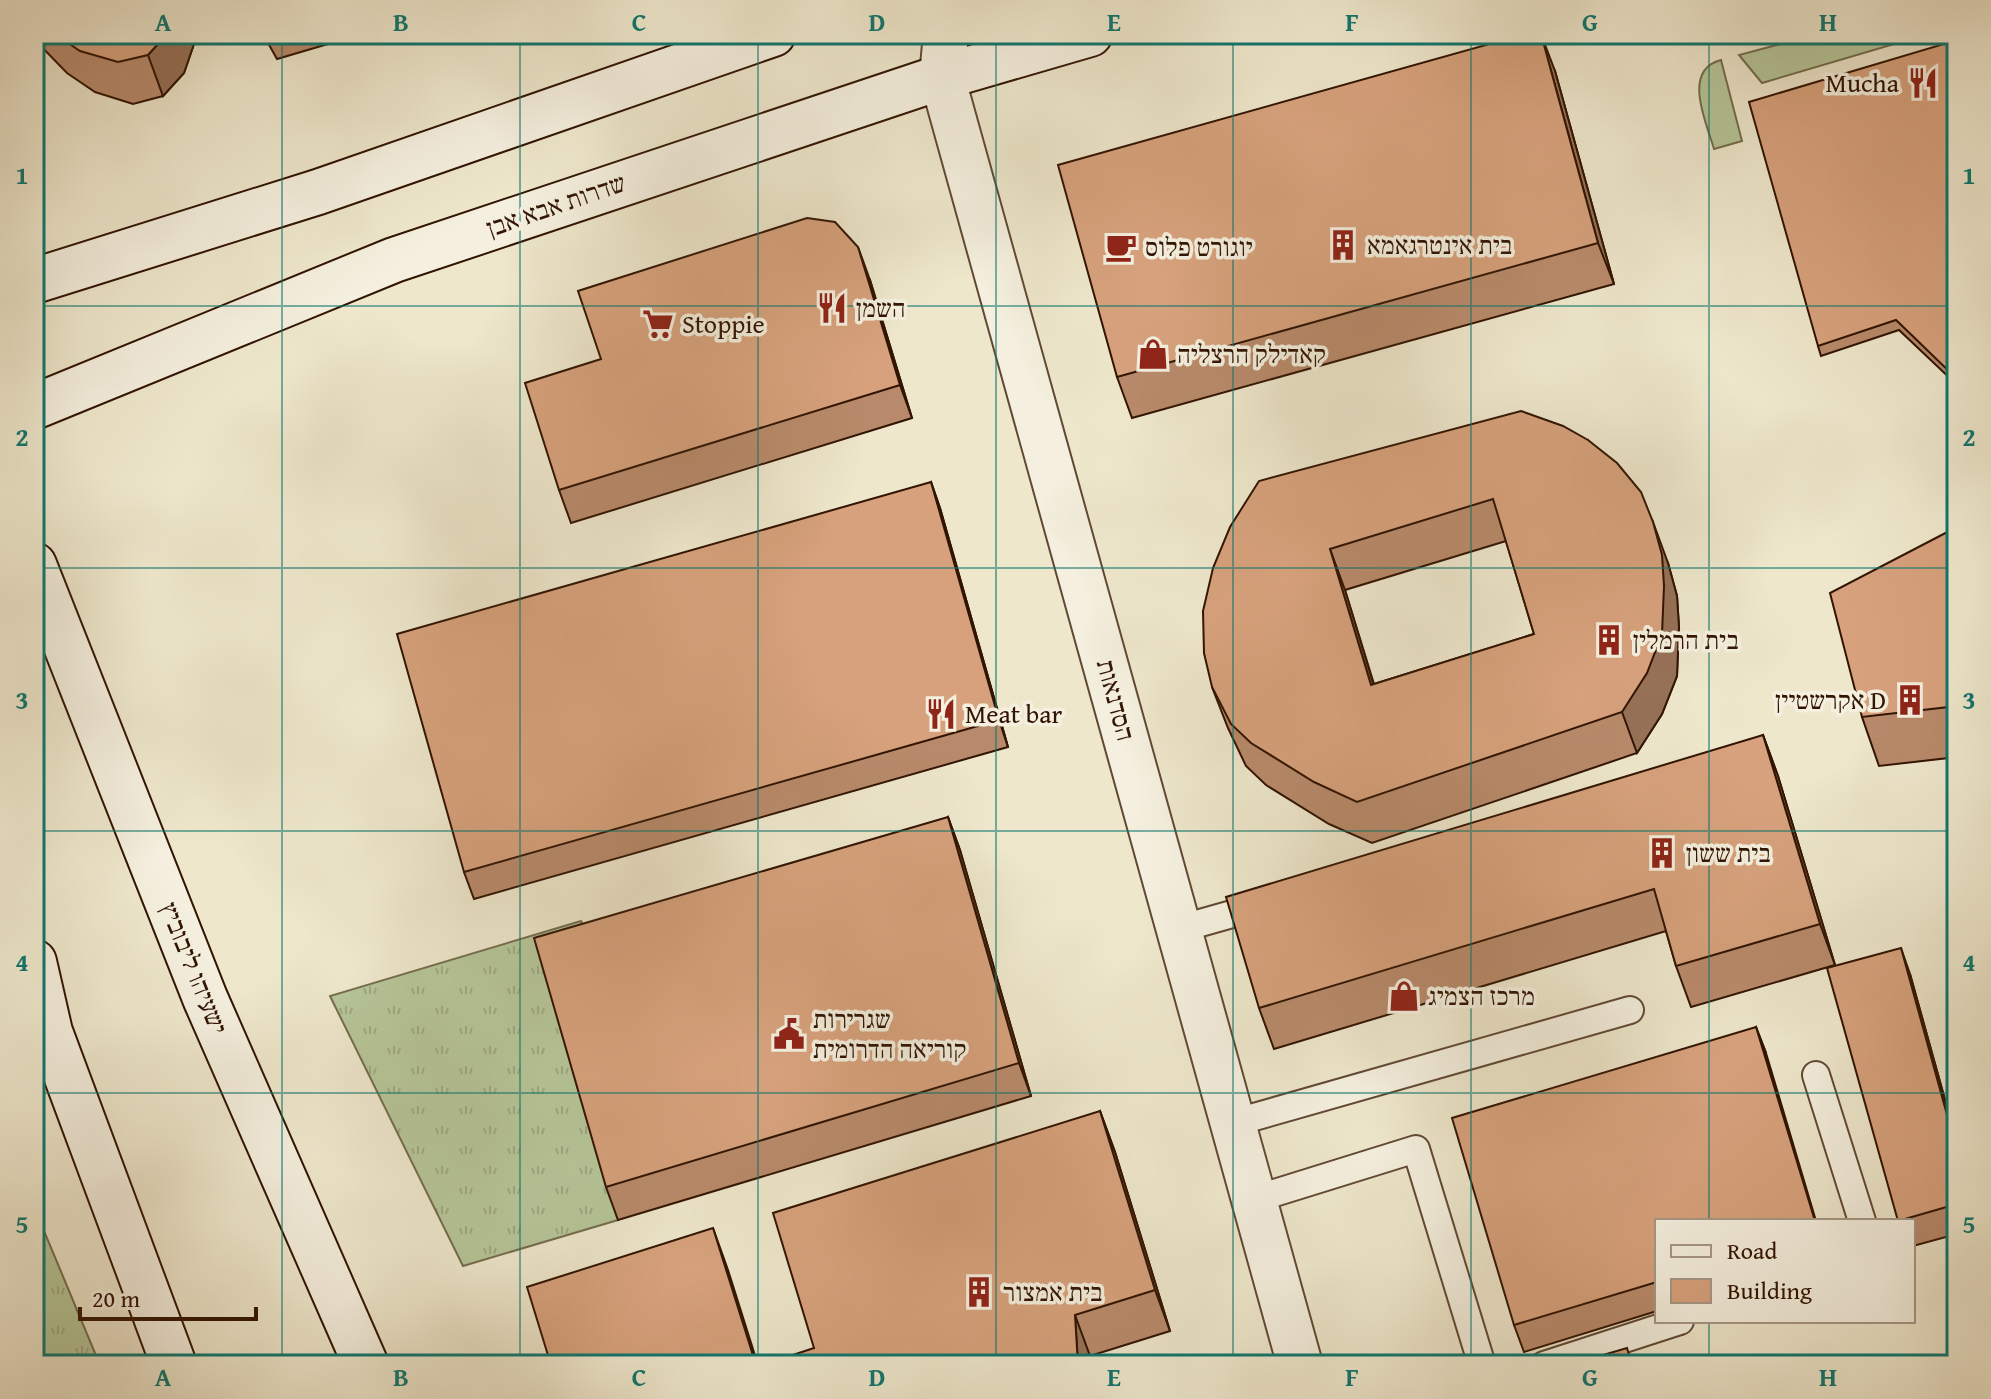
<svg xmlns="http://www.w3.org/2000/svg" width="1991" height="1399" font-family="'Gentium Book Plus','Frank Ruhl Libre',serif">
	<defs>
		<pattern id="grass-tufts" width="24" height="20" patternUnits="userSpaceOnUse" patternTransform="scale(2)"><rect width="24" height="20" fill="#b6c699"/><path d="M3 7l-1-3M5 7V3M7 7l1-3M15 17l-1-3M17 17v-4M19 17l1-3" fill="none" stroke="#9da982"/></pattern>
	</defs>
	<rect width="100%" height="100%" fill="#eee7cc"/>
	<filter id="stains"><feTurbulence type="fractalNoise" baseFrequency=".0025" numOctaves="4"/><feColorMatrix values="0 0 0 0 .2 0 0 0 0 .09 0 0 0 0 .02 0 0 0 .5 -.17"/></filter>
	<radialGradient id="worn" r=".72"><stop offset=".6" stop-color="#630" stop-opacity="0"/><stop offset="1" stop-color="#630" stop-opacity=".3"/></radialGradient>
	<g fill="url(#grass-tufts)" stroke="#746d4e" stroke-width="2">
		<path d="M581,921L596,957L546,972L618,1220L463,1266L330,996Z"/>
		<path d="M34,1207L100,1365H34Z"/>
	</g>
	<g fill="#b6c699" stroke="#746d4e" stroke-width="2">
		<path d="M1818,34H1928L1762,83L1739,55Z"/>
		<path d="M1721,60L1742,141L1714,149C1707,124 1681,70 1721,60Z"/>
	</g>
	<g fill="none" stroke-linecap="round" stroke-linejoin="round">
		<defs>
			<g id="lane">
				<path d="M1179,929L1264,905"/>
				<path d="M1816,1075L1862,1221"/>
				<path d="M1233,1123L1630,1010"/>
				<path d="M1255,1199L1416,1149L1482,1365"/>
				<path d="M1544,1365L1680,1321"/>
			</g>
			<path id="street" d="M946,34L942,77L1300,1365"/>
			<g id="secondary">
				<path d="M34,281L318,192L773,34"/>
				<path d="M34,407L394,260L942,77L1090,34"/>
				<path d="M34,565L205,998L366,1365"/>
				<path d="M34,962L50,1032L174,1365"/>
			</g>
		</defs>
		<use href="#lane" stroke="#604934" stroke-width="30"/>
		<use href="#street" stroke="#604934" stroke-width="48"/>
		<use href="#secondary" stroke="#311402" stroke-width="48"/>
		<use href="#lane" stroke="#f4efde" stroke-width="26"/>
		<use href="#street" stroke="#f4efde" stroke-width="44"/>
		<use href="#secondary" stroke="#f4efde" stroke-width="44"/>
	</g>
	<g fill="#b88a6b" stroke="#311402" stroke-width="2" fill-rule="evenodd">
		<path d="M34,34H197V35L184,73L163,96L133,104L95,92L67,73L34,39Z"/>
		<path d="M263,34H362L277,59Z"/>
		<path d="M1957,40V385L1899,330L1821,356L1818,346Z"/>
		<path d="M1555,71L1614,284L1132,418L1117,377Z"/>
		<path d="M870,280L912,418L571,523L559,490Z"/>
		<path d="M1588,440L1668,563L1677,596L1679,627L1677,676L1662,714L1637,753L1372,843L1329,824L1266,785L1246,766L1228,728L1212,687L1213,568ZM1506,541L1534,634L1374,684L1345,590Z"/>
		<path d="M931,482L940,508L1008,747L474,899L464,872Z"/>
		<path d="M1957,527V757L1879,766L1862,717Z"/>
		<path d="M1763,735L1778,776L1835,965L1691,1007L1676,966L1666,931L1274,1049L1259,1008Z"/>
		<path d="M948,817L960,850L1031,1096L618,1220L606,1187Z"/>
		<path d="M1910,974L1957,1143V1234L1913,1246V1221H1898Z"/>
		<path d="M1756,1027L1766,1053L1657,1221V1311L1524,1352L1514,1325Z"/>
		<path d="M1100,1111L1115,1152L1170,1331L1090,1356L814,1348Z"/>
	</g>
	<g fill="#967157" stroke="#311402" stroke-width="2">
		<path d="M167,34H197V35L184,73L163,96L148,55Z"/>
		<path d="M1541,34L1555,71L1614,284L1598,243Z"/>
		<path d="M858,247L870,280L912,418L900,385Z"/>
		<path d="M931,482L940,508L1008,747L999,720Z"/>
		<path d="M1653,522L1668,563L1677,596L1679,627L1677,676L1662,714L1637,753L1622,712Z"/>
		<path d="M1330,549L1345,590L1386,726L1371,685Z"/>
		<path d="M1763,735L1778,776L1835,965L1820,924Z"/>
		<path d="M948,817L960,850L1031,1096L1019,1063Z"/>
		<path d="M1901,948L1910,974L1957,1143V1151Z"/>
		<path d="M1756,1027L1766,1053L1816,1221H1815Z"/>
		<path d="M1100,1111L1115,1152L1170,1331L1155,1290Z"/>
		<path d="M713,1228L728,1270L758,1365H756Z"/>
		<path d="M1075,1315L1090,1356V1365H1078Z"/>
	</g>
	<g fill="#d6a17c" stroke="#311402" stroke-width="2" fill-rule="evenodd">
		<path d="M55,34H167L148,55L118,62L80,51Z"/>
		<path d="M1525,34H1541L1598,243L1117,377L1058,165Z"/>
		<path d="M1957,40V379L1896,320L1818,346L1749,102Z"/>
		<path d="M807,218L835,222L858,247L900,385L559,490L525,383L601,359L578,291Z"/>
		<path d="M1521,411L1563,426L1588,440L1617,463L1641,492L1653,522L1662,555L1664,586L1662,634L1647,673L1622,712L1357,802L1314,782L1251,743L1231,724L1212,687L1204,653L1203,611L1213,568L1230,527L1259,481ZM1493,499L1534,634L1371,685L1330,549Z"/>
		<path d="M931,482L999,720L464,872L397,634Z"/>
		<path d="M1957,527V706L1862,717L1830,593Z"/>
		<path d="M1763,735L1820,924L1676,966L1654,889L1259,1008L1226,897Z"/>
		<path d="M948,817L1019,1063L606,1187L534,938Z"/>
		<path d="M1901,948L1957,1151V1204L1898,1221L1827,968Z"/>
		<path d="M1756,1027L1815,1221H1657V1282L1514,1325L1452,1118Z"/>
		<path d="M1100,1111L1155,1290L1075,1315L1078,1365H762L814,1348L773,1213Z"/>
		<path d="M713,1228L756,1365H551L527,1287Z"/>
		<path d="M1627,1348L1632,1365H1569Z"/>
	</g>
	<path fill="none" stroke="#0f766e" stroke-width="2" stroke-opacity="0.55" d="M282,34V1365M520,34V1365M758,34V1365M996,34V1365M1233,34V1365M1471,34V1365M1709,34V1221M34,306H1957M34,568H1957M34,831H1957M34,1093H1957M1709,1321V1365"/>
	<defs>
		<symbol id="restaurant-bare" viewBox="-9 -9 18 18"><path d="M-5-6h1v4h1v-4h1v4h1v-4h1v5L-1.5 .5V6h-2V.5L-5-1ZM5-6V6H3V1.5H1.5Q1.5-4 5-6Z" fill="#8f2418" stroke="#f4efde" stroke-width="2.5" paint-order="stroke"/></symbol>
		<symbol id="building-bare" viewBox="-9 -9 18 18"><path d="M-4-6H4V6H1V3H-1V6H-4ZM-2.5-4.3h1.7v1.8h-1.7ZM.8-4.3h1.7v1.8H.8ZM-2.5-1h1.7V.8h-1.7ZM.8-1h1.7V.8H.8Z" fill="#8f2418" stroke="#f4efde" stroke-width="2.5" paint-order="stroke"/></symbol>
		<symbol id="cafe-bare" viewBox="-9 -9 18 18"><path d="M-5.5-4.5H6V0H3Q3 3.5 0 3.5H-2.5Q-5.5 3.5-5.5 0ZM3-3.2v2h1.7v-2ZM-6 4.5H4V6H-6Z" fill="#8f2418" stroke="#f4efde" stroke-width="2.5" paint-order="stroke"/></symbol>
		<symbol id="supermarket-bare" viewBox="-9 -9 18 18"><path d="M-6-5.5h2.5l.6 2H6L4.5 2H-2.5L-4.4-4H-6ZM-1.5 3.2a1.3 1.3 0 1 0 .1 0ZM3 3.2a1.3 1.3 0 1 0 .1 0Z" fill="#8f2418" stroke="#f4efde" stroke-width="2.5" paint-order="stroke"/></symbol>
		<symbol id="shop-bare" viewBox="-9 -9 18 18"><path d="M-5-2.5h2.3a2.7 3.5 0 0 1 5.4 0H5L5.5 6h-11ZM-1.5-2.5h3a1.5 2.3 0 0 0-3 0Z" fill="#8f2418" stroke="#f4efde" stroke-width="2.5" paint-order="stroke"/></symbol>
		<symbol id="civic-bare" viewBox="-9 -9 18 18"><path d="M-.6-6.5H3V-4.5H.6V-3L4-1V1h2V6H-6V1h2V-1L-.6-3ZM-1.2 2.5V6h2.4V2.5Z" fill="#8f2418" stroke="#f4efde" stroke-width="2.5" paint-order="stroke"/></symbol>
	</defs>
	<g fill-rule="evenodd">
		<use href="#restaurant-bare" x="1901" y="61" width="44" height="44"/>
		<use href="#building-bare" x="1321" y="223" width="44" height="44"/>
		<use href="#cafe-bare" x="1099" y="225" width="44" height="44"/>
		<use href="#restaurant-bare" x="810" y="286" width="44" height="44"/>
		<use href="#supermarket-bare" x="636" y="302" width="44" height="44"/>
		<use href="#shop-bare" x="1131" y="332" width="44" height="44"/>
		<use href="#building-bare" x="1587" y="618" width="44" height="44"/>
		<use href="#building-bare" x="1888" y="678" width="44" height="44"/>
		<use href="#restaurant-bare" x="919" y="692" width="44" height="44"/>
		<use href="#building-bare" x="1640" y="831" width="44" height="44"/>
		<use href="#shop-bare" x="1382" y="974" width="44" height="44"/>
		<use href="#civic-bare" x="767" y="1012" width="44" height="44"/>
		<use href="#building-bare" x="957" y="1270" width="44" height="44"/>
	</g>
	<g text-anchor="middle" stroke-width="7" stroke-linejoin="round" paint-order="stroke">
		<g font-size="26" fill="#311402" stroke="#f4efde" text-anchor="start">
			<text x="1899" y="92" text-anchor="end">Mucha</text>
			<text x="1367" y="254">בית אינטרגאמא</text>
			<text x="1145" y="256">יוגורט פלוס</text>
			<text x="856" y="317">השמן</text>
			<text x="682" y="333">Stoppie</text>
			<text x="1177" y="363">קאדילק הרצליה</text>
			<text x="1633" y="649">בית הרמלין</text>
			<text x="1886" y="709" text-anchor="end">אקרשטיין D</text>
			<text x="965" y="723">Meat bar</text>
			<text x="1686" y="862">בית ששון</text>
			<text x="1428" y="1005">מרכז הצמיג</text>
			<text x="813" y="1028">שגרירות<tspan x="813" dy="30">קוריאה הדרומית</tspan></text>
			<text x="1003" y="1301">בית אמצור</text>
		</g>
		<g font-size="26" fill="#311402" stroke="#f4efde">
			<text transform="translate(556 205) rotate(-19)" y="9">שדרות אבא אבן</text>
			<text transform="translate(1116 700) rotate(75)" y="9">הסדנאות</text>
			<text transform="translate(194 968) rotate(68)" y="9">ישעיהו ליבוביץ</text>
		</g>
	</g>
	<rect width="1991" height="1399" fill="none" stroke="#eee7cc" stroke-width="88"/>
	<rect x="1655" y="1219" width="260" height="104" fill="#f4efde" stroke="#a69786" stroke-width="2"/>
	<rect x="1671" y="1245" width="40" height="12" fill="#f4efde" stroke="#a69786" stroke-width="2"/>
	<text x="1727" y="1259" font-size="24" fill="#311402">Road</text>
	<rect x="1671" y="1279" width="40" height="24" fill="#d6a17c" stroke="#a69786" stroke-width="2"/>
	<text x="1727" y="1299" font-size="24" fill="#311402">Building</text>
	<path d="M80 1307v12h176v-12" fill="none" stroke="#311402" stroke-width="4"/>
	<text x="92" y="1307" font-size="24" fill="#311402" stroke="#f4efde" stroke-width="6" paint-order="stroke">20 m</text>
	<rect x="44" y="44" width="1903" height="1311" fill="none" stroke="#0f766e" stroke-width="3"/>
	<g font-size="26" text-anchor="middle" font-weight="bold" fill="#0f766e">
		<text x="163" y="31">A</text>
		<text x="401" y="31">B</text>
		<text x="639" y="31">C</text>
		<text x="877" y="31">D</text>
		<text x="1114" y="31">E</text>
		<text x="1352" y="31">F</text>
		<text x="1590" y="31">G</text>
		<text x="1828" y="31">H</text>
		<text x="22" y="184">1</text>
		<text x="1969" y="184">1</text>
		<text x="22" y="446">2</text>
		<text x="1969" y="446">2</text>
		<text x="22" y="709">3</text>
		<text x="1969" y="709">3</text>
		<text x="22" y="971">4</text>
		<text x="1969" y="971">4</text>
		<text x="22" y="1233">5</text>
		<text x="1969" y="1233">5</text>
		<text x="163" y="1386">A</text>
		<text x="401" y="1386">B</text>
		<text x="639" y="1386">C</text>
		<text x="877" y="1386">D</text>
		<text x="1114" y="1386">E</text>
		<text x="1352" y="1386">F</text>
		<text x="1590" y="1386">G</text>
		<text x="1828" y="1386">H</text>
	</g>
	<rect width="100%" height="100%" filter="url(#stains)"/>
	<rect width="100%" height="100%" fill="url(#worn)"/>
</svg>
